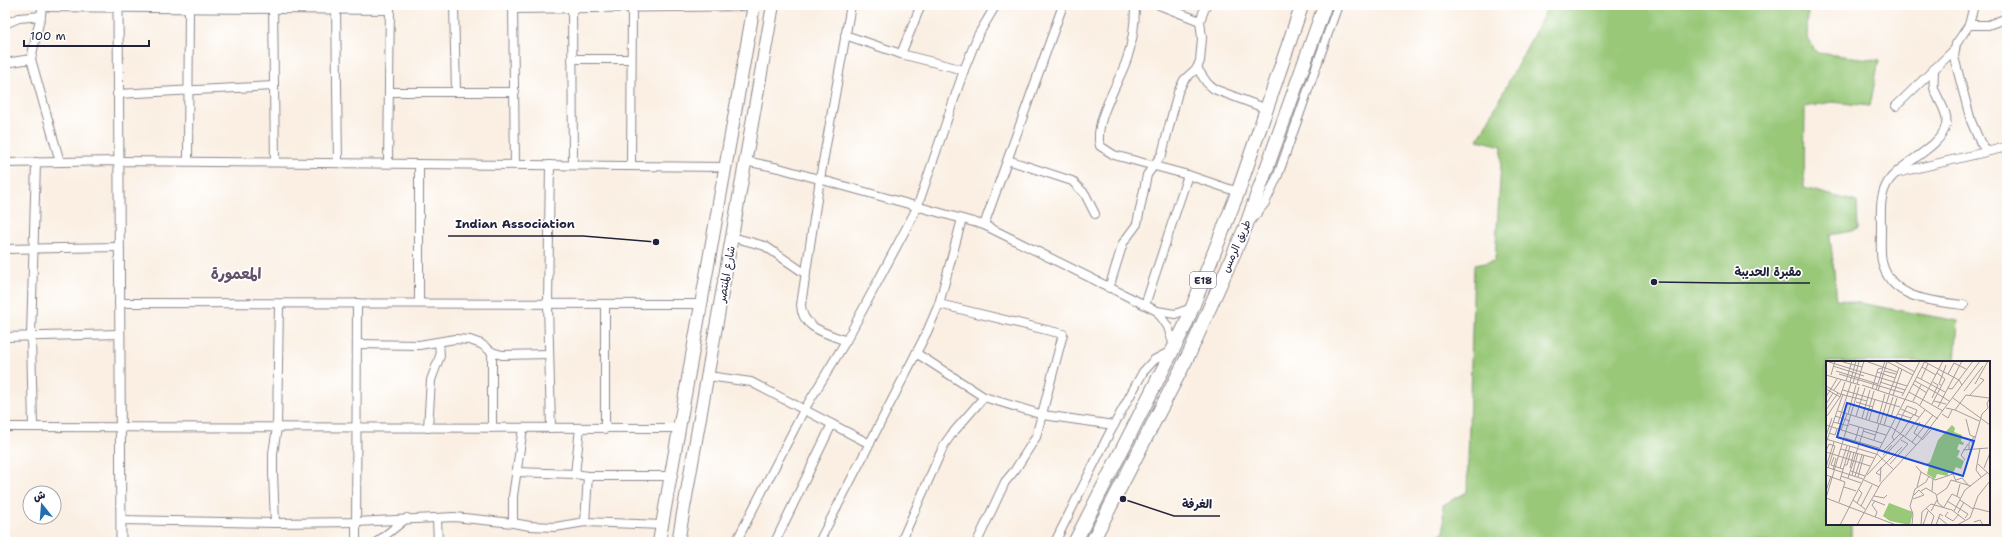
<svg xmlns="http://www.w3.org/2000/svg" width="2012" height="547" font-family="'Shantell Sans','Playpen Sans Arabic',sans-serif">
	<rect width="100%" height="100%" fill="#fff"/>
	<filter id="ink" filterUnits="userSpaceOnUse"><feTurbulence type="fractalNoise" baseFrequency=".025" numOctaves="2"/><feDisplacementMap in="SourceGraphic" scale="8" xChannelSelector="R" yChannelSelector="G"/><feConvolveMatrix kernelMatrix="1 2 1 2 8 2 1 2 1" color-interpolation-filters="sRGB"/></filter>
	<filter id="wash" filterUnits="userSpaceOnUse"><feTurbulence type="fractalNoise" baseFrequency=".012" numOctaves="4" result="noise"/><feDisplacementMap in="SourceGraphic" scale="16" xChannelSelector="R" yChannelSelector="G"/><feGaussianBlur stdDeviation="0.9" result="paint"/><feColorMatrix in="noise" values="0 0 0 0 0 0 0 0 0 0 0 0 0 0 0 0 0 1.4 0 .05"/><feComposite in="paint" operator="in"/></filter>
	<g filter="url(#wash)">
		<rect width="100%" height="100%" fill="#faefe2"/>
		<path fill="#98c878" stroke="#5d755a" d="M1549,5H1808L1807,38L1817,53L1879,60L1870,106L1832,102L1805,107L1804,188L1857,202L1858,230L1830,235L1837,299L1958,321L1955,362H1827V524H1851V542H1418L1444,533L1443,505L1467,492L1474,265L1495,261L1502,146L1478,140Z"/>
	</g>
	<g filter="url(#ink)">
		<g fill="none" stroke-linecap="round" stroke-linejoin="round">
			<defs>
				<g id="minor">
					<path d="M43,5L31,59L60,162"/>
					<path d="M273,5L275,162"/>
					<path d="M454,5L456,92"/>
					<path d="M513,5L515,164"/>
					<path d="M572,5L573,165"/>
					<path d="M1135,5C1135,24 1133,41 1127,59C1119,83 1093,122 1100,146L1114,155L1188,175L1238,192"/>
					<path d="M1159,5L1200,21"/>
					<path d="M1974,5L1969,25L1956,44L1954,57L1971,121L1980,142L1987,151"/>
					<path d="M336,6L338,163"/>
					<path d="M43,7L390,10"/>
					<path d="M513,9L754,6"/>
					<path d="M5,24L19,18L41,16"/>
					<path d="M1969,25H1988L2007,18"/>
					<path d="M845,35L901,54L964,70"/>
					<path d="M901,54L921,5"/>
					<path d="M572,59H631"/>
					<path d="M5,63L31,59"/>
					<path d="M1197,68L1207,83L1214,89L1267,109"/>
					<path d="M1934,69C1934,76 1933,82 1934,88C1937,99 1949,112 1946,125C1941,148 1901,162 1888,182C1879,196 1881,213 1881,229C1881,240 1880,251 1882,262C1891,300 1933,301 1964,305"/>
					<path d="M389,92H515"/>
					<path d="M117,94L274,86"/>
					<path d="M1896,106L1954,50"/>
					<path d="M1008,160L1072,181L1085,194L1095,214"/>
					<path d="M188,161L189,5"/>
					<path d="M745,161L779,168L984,225L1157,311L1175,314L1192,308"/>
					<path d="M5,163L119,161L726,167"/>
					<path d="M388,163L390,6"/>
					<path d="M419,164V303"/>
					<path d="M550,165L548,303L551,428"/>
					<path d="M631,166L632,5"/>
					<path d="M1897,173L2007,147"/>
					<path d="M1249,223L1265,203L1278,175L1338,5"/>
					<path d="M984,225L1063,5"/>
					<path d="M732,237L765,246L806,274"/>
					<path d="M5,249L119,247"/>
					<path d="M1109,288L1123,243L1137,224L1147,175L1162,154L1178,92L1184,80L1197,68L1200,61L1202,38L1200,21L1206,5"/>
					<path d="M119,303L700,304"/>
					<path d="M605,304V429"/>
					<path d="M939,304L1063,334L1036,437L1015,470L1005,482L977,542"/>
					<path d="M1145,305L1188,175"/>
					<path d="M1157,311L1168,327L1174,346"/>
					<path d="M5,337L120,334"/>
					<path d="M846,341C827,333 802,329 801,305L820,179L851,5"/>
					<path d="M357,344L419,345L455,339L470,340L481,344L492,352L502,355L549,354"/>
					<path d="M492,352V428"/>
					<path d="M916,353L984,397L1043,415L1114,425"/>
					<path d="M708,376L751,382L870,444"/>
					<path d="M5,427L678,428"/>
					<path d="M33,427L31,336L36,162"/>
					<path d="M428,428L431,380L440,356L439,342"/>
					<path d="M516,472L575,474L588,476H670"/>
					<path d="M575,474L580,428"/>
					<path d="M437,519L438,542"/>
					<path d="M121,520L275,523L356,522L454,517L513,523L530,526L555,527L585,522L662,525"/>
					<path d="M585,522L588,476"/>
					<path d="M275,523L273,473V453L277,428L279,304"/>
					<path d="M513,523V496L523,428"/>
					<path d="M356,542L357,303"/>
					<path d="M377,542L407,518"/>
					<path d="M736,542L804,410L846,341L917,208L964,70L978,35L996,5"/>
					<path d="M775,542L832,424"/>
					<path d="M819,542L927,332L939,304L962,219"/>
					<path d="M901,542L944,445L951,435L984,397"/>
					<path d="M1055,542L1108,436L1143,372L1154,360L1171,351"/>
				</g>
				<path id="tertiary" d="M118,5L121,542"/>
				<g id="primary">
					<path d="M659,542L754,5"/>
					<path d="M678,542L773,5"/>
				</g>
				<g id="trunk">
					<path d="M1075,542L1185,326L1238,192L1302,5"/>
					<path d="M1092,542L1190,352L1246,226L1325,5"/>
				</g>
			</defs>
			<use href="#minor" stroke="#8e888e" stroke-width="10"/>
			<use href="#tertiary" stroke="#8e888e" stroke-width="11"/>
			<use href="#primary" stroke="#8e888e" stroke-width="14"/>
			<use href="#trunk" stroke="#8e888e" stroke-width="15"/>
			<use href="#minor" stroke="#fff" stroke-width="8"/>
			<use href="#tertiary" stroke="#fff" stroke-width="9"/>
			<use href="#primary" stroke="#fff" stroke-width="12"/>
			<use href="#trunk" stroke="#fff" stroke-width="13"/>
		</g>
	</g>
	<g text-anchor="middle" stroke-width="3.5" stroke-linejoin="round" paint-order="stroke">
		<rect fill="#fff" stroke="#646476" stroke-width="1" x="1190" y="272" width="26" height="16" rx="3"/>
		<g font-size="10" font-weight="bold" fill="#22223b">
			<text x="1203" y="284">E18</text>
		</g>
		<g font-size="11" fill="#22223b" stroke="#fff">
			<text transform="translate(1236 246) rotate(-66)" y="4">طريق الرمس</text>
			<text transform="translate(726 274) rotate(-80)" y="4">شارع المنتصر</text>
		</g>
		<g font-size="15" font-weight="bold" fill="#605069" stroke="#fff">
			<text x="236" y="279">المعمورة</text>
		</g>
	</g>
	<g transform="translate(1826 361)">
		<rect width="164" height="164" fill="#faefe2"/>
		<path d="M126,64L129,67L128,71L136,74L135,80L138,82L137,84L133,83L131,88L134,90L131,96L138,100L135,108L130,106L127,112H122V115L111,113L109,118L101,113L103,105L100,103L104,101L112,79ZM63,142L87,151L84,164L64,160L57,155Z" fill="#98c878"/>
		<path fill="none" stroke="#a49d9f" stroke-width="1" d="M60,0L87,14M68,0L89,11M3,1L81,25M17,1L36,6M42,1L71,11M99,1L133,19L136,24M7,5L38,15M96,6L110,14M10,10L52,23M58,10L70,13M51,11L69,17M13,13L77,32M122,13L128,2L140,8M0,14L34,24M5,14L9,0M91,16L119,31M95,18L102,3M20,20L26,0M89,20L109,31M24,21L30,0M54,21L79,29M27,22L33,1M31,23L38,0M87,23L101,32M149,23L162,0M36,24L90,42L112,58M115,24L113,23L120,4M0,25L14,33L41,40M122,27L126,28L147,0M0,28L14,36M46,28L52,8L56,7M8,29L15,19M17,29L74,46M50,29L59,0M52,30L61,1M138,30L157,5M83,31L117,50M109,31L123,40M63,33L73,7M67,34L76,8M144,34L158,19L154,17M76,35L94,0M0,36L11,18M106,37L112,24L107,21M127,37L164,64M87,40L95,24M108,40L120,43M30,41L47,46M0,43L7,32M24,43L38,47M106,43L119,18L111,12M94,44L117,0M112,46L136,0M120,47L129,49L140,34L163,37M75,48L93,56M0,49L12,32M129,49L153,60M12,50L64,66M54,52L69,57M22,53L30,24M72,53L85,57M116,53L122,57L126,49M1,55L14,36L19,21M9,55L24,60M30,55L39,27M65,56L71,37M36,57L44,29M40,58L48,30M140,58L144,74L148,76M43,59L49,38M7,61L23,65M94,61L88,72L95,77M12,62L25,22M51,62L59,33M23,63L60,74M54,63L63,34M0,64L56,82M58,64L67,36M65,66L90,84M15,69L21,53M37,70L49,74M3,72L9,74L11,68M0,75L6,57M79,75L99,49M19,77L53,87M0,78L50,93M48,79L53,63M68,79L66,76L81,45L91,49L89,54M96,79L105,69M29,80L33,66M86,81L107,54M145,81H148L156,53L162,47L161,42L164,37M0,82L17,33M154,87L150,109L155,116M15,88L48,97M137,89L162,87M143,89V82L149,75M0,90L3,83L9,85L2,107M0,91L44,105M56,91L75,72L88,53M51,93L67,108M57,94L66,84M8,96L5,104L17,108M139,99L135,94L142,83M64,103L82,83L75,79M152,103L164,114M18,104H21L25,90M90,105L95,111L109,119L127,113L130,120M0,106L37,118M0,106L8,81M14,107L21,85M24,107L28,91M158,107L164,92M7,109L10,97M25,110L39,115M0,114L19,121L13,141M26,114L32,92M41,114L78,74M54,114L50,112L76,86M15,115L35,122M29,115L36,94M32,116L38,94M22,117L38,68M14,119L24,85M38,119L53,126M130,119L136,117L142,124M54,121L55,106M18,126L30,130M91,126L95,111M0,130L5,115M95,130L100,127L110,133L112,142L117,146M106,130L107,117M111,134L121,127L125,119L145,125M48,135L58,137L61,134M131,135L134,123M0,137L33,26M0,137L70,164M87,138L98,134L93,129L88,134M27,139L39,148M46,139L59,144M134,139L147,148M121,140L142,153L139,157M31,142L36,132L33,129M35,145L46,124M118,146L126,133L134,137M100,147L108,155L105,164M148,147L164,151M105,150L111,139M128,150L139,129L162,111M122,151L119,155L127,160L133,153M132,152L138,141M49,156L51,151L46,144L49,140M112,156L122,164M144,157L152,135L164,120M148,161L154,159L157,164M14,164L99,0M31,164L55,122L93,81L154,0M86,164L87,153L84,145L89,128L100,121L103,115M95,164L96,151L105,143L126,149L139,159M97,164L102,150M110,164L114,153L117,155M131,164L144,157"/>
		<path fill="#1d4ed8" fill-opacity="0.15" stroke="#1d4ed8" stroke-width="2" d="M21,42L148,80L137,115L11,76Z"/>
		<rect width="164" height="164" fill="none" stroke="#22223b" stroke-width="2"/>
	</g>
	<path fill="none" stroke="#22223b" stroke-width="1.5" d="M656 242L583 236H448M1654 282L1727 283H1810M1123 499L1174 516H1220"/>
	<g fill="#22223b" stroke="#fff" stroke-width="1.5">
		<circle cx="656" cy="242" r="4"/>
		<circle cx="1654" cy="282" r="4"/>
		<circle cx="1123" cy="499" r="4"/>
	</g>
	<g font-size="12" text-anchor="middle" font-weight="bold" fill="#22223b" stroke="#fff" stroke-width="3.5" stroke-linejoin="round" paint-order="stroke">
		<text x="515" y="228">Indian Association</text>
		<text x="1768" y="276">مقبرة الحديبة</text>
		<text x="1197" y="508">الغرفة</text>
	</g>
	<rect width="2012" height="547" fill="none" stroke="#fff" stroke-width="20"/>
	<g transform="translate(42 505) rotate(343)"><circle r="19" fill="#ffffff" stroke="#a7a7b1"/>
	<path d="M0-3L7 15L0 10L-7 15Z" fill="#1f6fb2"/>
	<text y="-6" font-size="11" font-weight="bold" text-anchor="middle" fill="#22223b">ش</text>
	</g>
	<path d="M24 40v6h125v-6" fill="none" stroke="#22223b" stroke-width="2"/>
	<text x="30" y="40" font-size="12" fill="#22223b" stroke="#ffffff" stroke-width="3" paint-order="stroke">100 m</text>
</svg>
